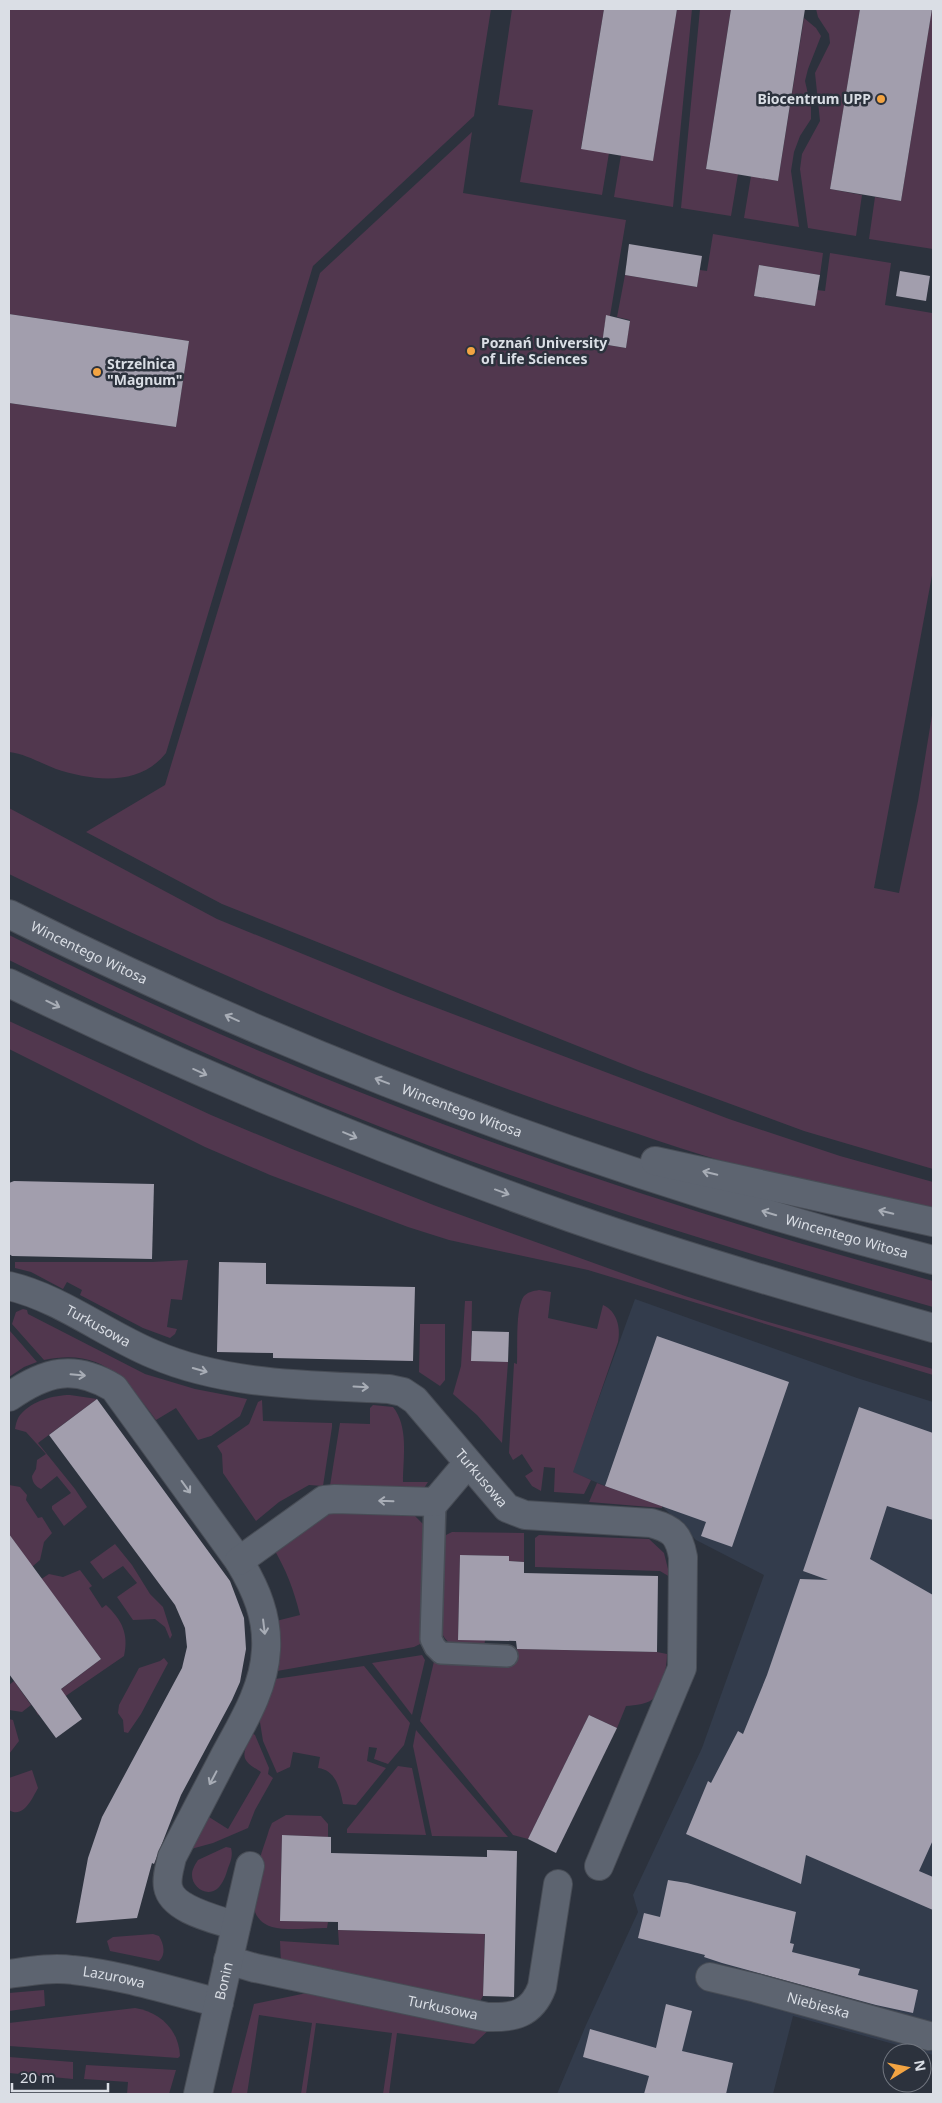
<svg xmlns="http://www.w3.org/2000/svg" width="942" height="2103" font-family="'Noto Sans',sans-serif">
	<rect width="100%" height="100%" fill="#2c323d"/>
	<path fill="#333c4c" d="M635,1299L857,1378L933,1402V2055L793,2016L773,2094H557L586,2025L638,1912L633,1895L702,1748L764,1575L696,1540L662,1506L605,1486L572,1472Z"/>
	<g fill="#51374e">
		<path d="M9,9H491L474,116L313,266L166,753C139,787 93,781 56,769C40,763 26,754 9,752V403L176,427L189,341L9,314Z"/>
		<path d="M512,9H604L581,148L609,153L602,195L520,182L533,110L498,105Z"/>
		<path d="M677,9H692L673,207L614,197L621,155L653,160Z"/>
		<path d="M700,9H731L706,169L738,174L731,216L681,208Z"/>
		<path d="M816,9H860L830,189L862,195L856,236L808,228L800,169L802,154L820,121L815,73L830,43L829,34L818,17Z"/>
		<path d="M932,9H933V249L869,239L875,197L901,201Z"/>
		<path d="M804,18L816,28L821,36L808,69L805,81L811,107V119L800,136L794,152L791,171L799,227L744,218L751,176L778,181Z"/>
		<path d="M472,132L463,193L626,220L610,316H606L602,344L626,348L630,320L617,317L625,275L697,287L700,270L707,271L713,234L823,253L820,275L759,265L754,296L815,306L817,290L825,291L830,253L891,263L885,305L932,313L933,310V570L874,888L899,893L918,801L933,709V1169L804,1131L638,1070L222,904L86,832L165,785L320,273Z"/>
		<path d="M9,808L217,919L403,995L729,1119L840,1156L933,1182V1212C877,1199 820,1188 764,1173C708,1158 653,1139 599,1121C396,1053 200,968 9,874Z"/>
		<path d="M9,935C304,1084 615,1194 933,1281V1307C736,1251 539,1191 348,1114C233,1068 120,1015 9,960Z"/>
		<path d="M9,1021L211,1115L292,1149L436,1206L685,1296L765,1321L933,1369V1375L588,1270L449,1240L408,1227L270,1175L205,1147L9,1049Z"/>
		<path d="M188,1260L182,1300L171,1299L167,1327L177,1329L175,1334L170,1338L143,1328L80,1295L82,1290L67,1282L63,1289L31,1272L15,1268V1262H152Z"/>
		<path d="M539,1290L551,1292L548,1318L597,1329L603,1305C617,1311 621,1328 618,1342L573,1472L591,1480L584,1494L554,1492L555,1468L544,1467L541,1491L532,1486L525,1476L533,1471L522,1454L513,1460L509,1453L514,1363L517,1364C518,1347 515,1308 524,1296C528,1292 533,1291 539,1290Z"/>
		<path d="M465,1301H472L471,1361L508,1362L502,1443L477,1415L453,1394L461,1366Z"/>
		<path d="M23,1309L27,1310L28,1314L145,1374L195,1389L247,1399L240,1416L211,1436L198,1440L176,1408L156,1420C125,1378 102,1348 44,1360L12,1324L16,1312Z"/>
		<path d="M420,1324H445V1380L440,1386L419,1372Z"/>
		<path d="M10,1331L37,1362L24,1367L9,1377Z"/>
		<path d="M70,1395L97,1399L38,1443L75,1489L87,1507L64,1526L52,1509V1506L71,1493L57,1476L41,1489C36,1487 32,1482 32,1476L36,1469L37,1460L46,1454L26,1432L15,1429C16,1424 17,1418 21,1414C32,1401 54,1395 70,1395Z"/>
		<path d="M262,1400L263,1421L332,1423V1427L323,1486L309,1485L279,1502L256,1521L223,1473L222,1454L217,1446L249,1424L258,1402Z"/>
		<path d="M373,1405L393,1407C409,1427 403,1458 403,1482H428L424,1488L329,1492L340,1423L370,1424V1408Z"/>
		<path d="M597,1483L605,1486L662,1506V1508L589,1502Z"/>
		<path d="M9,1485L20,1487L27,1495L26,1500L38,1518L42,1517L52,1533L44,1542L40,1560L33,1566L31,1572L9,1588V1566L24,1555L9,1534Z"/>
		<path d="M324,1511L413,1514L426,1527L422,1641L420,1644L414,1647L277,1671L276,1621L300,1615C294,1590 286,1569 272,1546Z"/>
		<path d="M452,1532L524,1533V1562L509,1561L508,1556L460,1555L458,1640H485L484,1648C465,1647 449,1651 441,1631L443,1541L446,1535Z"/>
		<path d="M539,1535L649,1539L664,1553L670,1577L660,1571L535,1567V1538Z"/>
		<path d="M115,1544L132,1565L150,1594L163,1607L172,1635L170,1639L165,1627L155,1619L133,1620L117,1597L137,1583L123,1566L103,1579L90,1562Z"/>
		<path d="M80,1570L92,1586L89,1588L102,1608L106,1605C122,1620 129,1634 124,1656L38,1715L35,1709L101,1659L52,1593L9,1625V1600L49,1574L63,1577Z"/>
		<path d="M516,1649L657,1652L667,1654C667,1666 663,1687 656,1696C649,1705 635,1705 626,1706L617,1728L589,1715L528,1839L513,1835L420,1721L435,1657L443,1663L514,1665Z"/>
		<path d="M422,1655L425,1660L412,1715L372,1663Z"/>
		<path d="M164,1658L168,1663L141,1714L128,1733L124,1732L123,1720L118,1713L119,1705L139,1668L160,1661Z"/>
		<path d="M364,1666L410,1723L404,1745L388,1764L374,1759L377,1748L369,1747L367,1761L386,1768L356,1805L343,1804C340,1789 336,1770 318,1768L320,1757L293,1752L290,1767L277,1773L263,1741L259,1716L275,1679Z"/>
		<path d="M14,1681L31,1705L22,1712L9,1710V1685Z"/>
		<path d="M9,1719L13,1720L19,1741L9,1754Z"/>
		<path d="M416,1730L508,1837L432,1836L413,1746Z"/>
		<path d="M252,1733L255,1735L269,1768L268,1774L273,1778L255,1810L248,1828L213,1843L191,1849V1847L209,1817L228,1829L261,1772C239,1759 242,1756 252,1733Z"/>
		<path d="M398,1766L412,1768L426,1835L347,1833V1829Z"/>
		<path d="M32,1770L38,1788C32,1799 23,1819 9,1810V1778Z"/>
		<path d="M286,1815L321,1816L328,1824V1837L282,1835L280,1921L328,1922L327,1928C311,1928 287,1931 272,1927C234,1916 262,1855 269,1830L272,1823Z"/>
		<path d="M226,1847L231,1848C233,1855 231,1861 228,1868C226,1875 223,1884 217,1889C206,1897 192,1887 192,1875C192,1869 195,1865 198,1860Z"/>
		<path d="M485,1924L483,1996L478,2005L281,1964L280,1941L339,1945L338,1930L478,1934Z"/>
		<path d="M153,1934L159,1936C164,1944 166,1955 159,1961L110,1951L107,1941L113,1937Z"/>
		<path d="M44,1990L45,2006L9,2011V1993Z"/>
		<path d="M321,1990L493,2026L474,2044L397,2033L389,2094H383L392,2033L316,2023L306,2094H301L312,2023L259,2015L247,2094H231L254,2004Z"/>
		<path d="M135,2008C160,2012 179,2030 180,2056L178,2058L9,2046V2023Z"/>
		<path d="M9,2057L73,2062V2079L9,2073Z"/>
		<path d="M86,2065L176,2070L169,2094H127L128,2082L84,2079Z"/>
	</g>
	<g fill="#a29ead">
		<path d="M604,9H677L653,161L581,149Z"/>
		<path d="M731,9H805L778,181L706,169Z"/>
		<path d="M860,9H932L901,201L830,189Z"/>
		<path d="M629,244L702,256L697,287L625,275Z"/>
		<path d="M759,265L820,275L815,306L754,296Z"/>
		<path d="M900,271L930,276L926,301L896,296Z"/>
		<path d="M9,314L189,341L176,427L9,403Z"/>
		<path d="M606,315L630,321L626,348L602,344Z"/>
		<path d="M14,1181L154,1184L152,1259L12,1256L9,1254V1183Z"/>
		<path d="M219,1262L266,1263V1284L415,1287L413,1361L273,1358V1353L217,1352Z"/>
		<path d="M472,1331L509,1332L508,1362L471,1361Z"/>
		<path d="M657,1336L789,1382L732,1547L701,1536L706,1522L605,1486Z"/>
		<path d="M97,1399L230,1581L244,1618L246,1649L240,1682L232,1700L181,1795L154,1864L152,1863L137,1918L76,1923L88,1858L102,1817L182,1668L187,1647L185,1628L175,1605L49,1435Z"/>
		<path d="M859,1407L933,1433V1520L887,1506L870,1559L933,1595V1840L919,1871L933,1877V1910L806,1855L801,1884L686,1834L708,1781L711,1783L738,1731L743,1734L767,1675L800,1579L828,1580L803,1571Z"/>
		<path d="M9,1534L101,1659L61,1689L82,1719L56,1738L9,1674Z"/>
		<path d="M460,1555L509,1556V1561L524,1562V1573L658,1576L657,1652L517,1649L516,1641L458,1640Z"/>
		<path d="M589,1715L617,1728L556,1853L528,1839Z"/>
		<path d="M282,1835L331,1837V1853L487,1857V1850L517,1851L514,1997L483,1996L485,1934L338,1930V1922L280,1921Z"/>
		<path d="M668,1880L687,1883L796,1912L790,1943L794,1944L792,1952L860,1969L858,1975L918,1990L913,2013L876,2005L722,1963L704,1957L705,1955L638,1938L644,1913L660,1917Z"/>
		<path d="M666,2004L692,2011L682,2051L733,2063L726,2094H644L649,2076L583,2057L590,2029L656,2048Z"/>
	</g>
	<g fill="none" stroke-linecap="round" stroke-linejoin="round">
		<defs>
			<path id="pedestrian" d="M435,1502L431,1639L435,1647L441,1653L507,1656"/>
			<g id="minor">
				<path id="s1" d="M9,1286C60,1298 105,1334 153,1354C227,1386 311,1385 389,1389L403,1392L415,1400L507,1508L525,1515L651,1523C673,1529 679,1535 683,1557L682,1668L599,1866"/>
				<path d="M9,1397C46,1371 74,1364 114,1388L239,1561C256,1589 268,1617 266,1650C264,1690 241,1725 223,1759C206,1792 189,1824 172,1857C170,1867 166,1877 168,1887C172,1910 216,1919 236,1926"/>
				<path d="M239,1561L324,1500L335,1499L435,1502L468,1463"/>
				<path id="s2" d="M228,1960L255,1968L487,2017C514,2018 532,2014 542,1987L558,1884"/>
				<path id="s3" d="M9,1974C30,1971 52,1967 73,1970C122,1975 171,1991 219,2003"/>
				<path id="s4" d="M710,1977L756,1988L929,2036"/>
				<path id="s5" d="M198,2094L250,1866"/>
			</g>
			<g id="secondary">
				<path id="s6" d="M9,914C303,1061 615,1177 933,1260"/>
				<path d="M9,983C192,1072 380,1150 572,1218C690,1259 813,1294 933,1328"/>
				<path d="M655,1161L933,1222"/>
			</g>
		</defs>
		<use href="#pedestrian" stroke="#484d56" stroke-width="24"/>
		<use href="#minor" stroke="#484d56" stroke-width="30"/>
		<use href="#secondary" stroke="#484d56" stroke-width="30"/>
		<use href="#pedestrian" stroke="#5d6470" stroke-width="21"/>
		<use href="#minor" stroke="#5d6470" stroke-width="28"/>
		<use href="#secondary" stroke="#5d6470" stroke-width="28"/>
	</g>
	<defs><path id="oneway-shaft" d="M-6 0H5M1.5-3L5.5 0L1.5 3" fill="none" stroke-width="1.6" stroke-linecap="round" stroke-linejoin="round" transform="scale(1.25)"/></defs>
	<g stroke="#a8adb6">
		<use href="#oneway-shaft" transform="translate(53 1004) rotate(26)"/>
		<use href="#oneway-shaft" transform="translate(232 1018) rotate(-156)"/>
		<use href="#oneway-shaft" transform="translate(200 1072) rotate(24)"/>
		<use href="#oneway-shaft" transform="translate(382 1081) rotate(-159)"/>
		<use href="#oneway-shaft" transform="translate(350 1135) rotate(23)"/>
		<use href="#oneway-shaft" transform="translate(710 1173) rotate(-167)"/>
		<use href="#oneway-shaft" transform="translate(502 1192) rotate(20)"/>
		<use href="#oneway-shaft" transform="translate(886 1212) rotate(-167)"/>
		<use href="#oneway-shaft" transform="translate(769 1213) rotate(-163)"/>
		<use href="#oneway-shaft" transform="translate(200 1370) rotate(16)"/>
		<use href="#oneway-shaft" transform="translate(78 1375) rotate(5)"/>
		<use href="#oneway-shaft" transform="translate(361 1387) rotate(3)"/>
		<use href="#oneway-shaft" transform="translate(186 1487) rotate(54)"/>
		<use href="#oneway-shaft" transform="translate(386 1501) rotate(-178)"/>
		<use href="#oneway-shaft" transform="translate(264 1627) rotate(83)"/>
		<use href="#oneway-shaft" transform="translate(213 1778) rotate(118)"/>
	</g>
	<g fill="#f3a442" stroke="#2c323d" stroke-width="2">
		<circle cx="881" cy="99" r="5"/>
		<circle cx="471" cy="351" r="5"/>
		<circle cx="97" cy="372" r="5"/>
	</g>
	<g text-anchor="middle" stroke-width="5" stroke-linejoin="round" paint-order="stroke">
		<g font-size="14" font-weight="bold" fill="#dadee5" stroke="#2c323d" text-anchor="start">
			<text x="871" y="104" text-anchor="end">Biocentrum UPP</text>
			<text x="481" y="348">Poznań University<tspan x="481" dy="16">of Life Sciences</tspan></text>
			<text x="107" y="369">Strzelnica<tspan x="107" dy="16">"Magnum"</tspan></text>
		</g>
		<g font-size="14" fill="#dadee5" stroke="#2c323d">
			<text dy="5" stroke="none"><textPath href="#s6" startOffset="89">Wincentego Witosa</textPath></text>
			<text dy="5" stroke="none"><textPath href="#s6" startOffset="494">Wincentego Witosa</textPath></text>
			<text dy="5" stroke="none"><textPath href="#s6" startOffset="899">Wincentego Witosa</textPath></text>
			<text dy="5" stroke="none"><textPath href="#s1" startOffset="98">Turkusowa</textPath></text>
			<text dy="5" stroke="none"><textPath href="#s1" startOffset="531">Turkusowa</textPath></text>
			<text dy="5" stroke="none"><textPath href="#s3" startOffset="106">Lazurowa</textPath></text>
			<text dy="5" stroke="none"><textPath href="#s5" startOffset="116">Bonin</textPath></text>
			<text dy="5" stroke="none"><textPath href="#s4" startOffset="112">Niebieska</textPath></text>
			<text dy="5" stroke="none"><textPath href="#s2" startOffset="220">Turkusowa</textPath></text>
		</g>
	</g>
	<rect width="942" height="2103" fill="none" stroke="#dadee5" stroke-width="20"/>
	<g transform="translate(907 2068) rotate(80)"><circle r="24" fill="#2c323d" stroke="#727780"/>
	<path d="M0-4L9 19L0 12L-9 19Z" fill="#f3a442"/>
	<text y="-8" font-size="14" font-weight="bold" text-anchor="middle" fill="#dadee5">N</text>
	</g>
	<path d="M12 2083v8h96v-8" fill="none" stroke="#dadee5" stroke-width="2.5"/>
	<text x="20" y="2083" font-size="15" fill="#dadee5" stroke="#2c323d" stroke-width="4" paint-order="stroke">20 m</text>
</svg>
